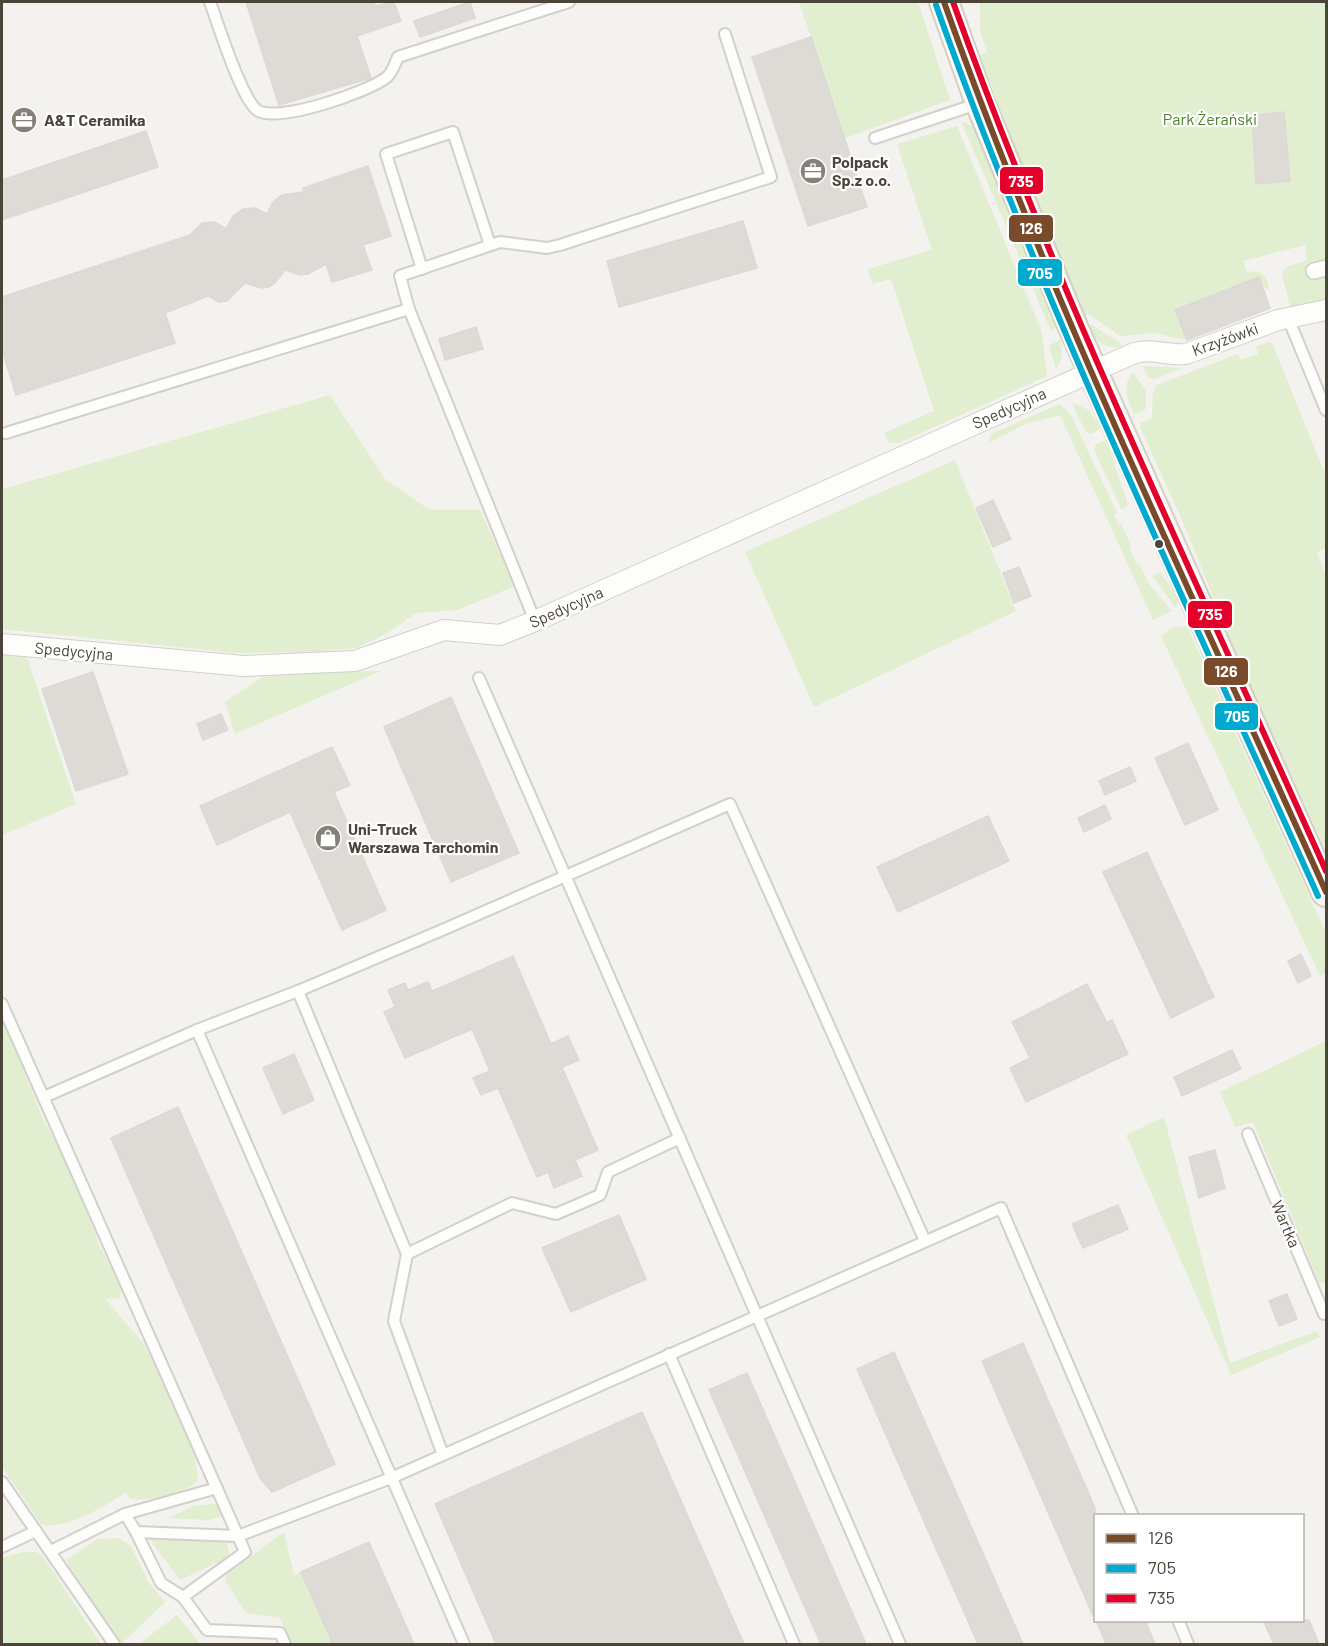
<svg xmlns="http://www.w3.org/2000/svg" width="1328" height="1646" font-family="Barlow,sans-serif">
	<rect width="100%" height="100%" fill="#f4f2ee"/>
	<g fill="#e1eecf">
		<path d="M799,2H918L950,100L845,138Z"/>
		<path d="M980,2H1326V302L1296,309L1290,307L1282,273L1286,267L1307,260L1305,245L1243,261L1247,272C1260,270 1268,275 1269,289H1266L1258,278L1175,309L1187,340L1154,333L1120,336L1088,314L1082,317L1019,161L980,55L987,52L980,32Z"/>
		<path d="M961,121L973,127L1056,328L1051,331Z"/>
		<path d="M957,126L1042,332L1047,376L899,443H889L884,433L934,411L891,279L872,284L868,269L932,250L897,144Z"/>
		<path d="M1092,325L1120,343L1122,347C1105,348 1095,342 1086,327Z"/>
		<path d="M1061,339L1062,357L1056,370L1049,346Z"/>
		<path d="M1269,342L1272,343L1326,476V548L1317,552L1326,577V851L1232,645L1188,534L1140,427L1141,423L1152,418L1153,392L1157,385L1238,354L1240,360L1258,354L1256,346Z"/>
		<path d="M1143,366L1182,368L1155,379L1148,377Z"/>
		<path d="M1133,372L1146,391V409L1134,414C1127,398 1121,387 1133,372Z"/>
		<path d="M330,395L385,479L430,510H480L515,586L458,610L416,613L386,634L356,648L315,652L236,653L2,629V489Z"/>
		<path d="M1072,403L1089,410L1101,428L1091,434L1085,431Z"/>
		<path d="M1060,404L1071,415L1117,513L1114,515L1118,524L1121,523L1131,546L1129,547L1137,564L1139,563L1149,584L1172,611L1153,620L1060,415L1026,424L989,443L990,435L993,433Z"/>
		<path d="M1106,440L1128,504L1122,510L1094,450L1096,444Z"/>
		<path d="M955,460L1016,611L814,707L745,552Z"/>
		<path d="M1160,572L1179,598L1176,608L1152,576Z"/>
		<path d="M1187,626L1326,933V973L1320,976L1161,636L1172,628Z"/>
		<path d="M2,651L25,652L76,804L2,835Z"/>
		<path d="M381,671L235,734L225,702L268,673Z"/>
		<path d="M2,1018L44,1121L71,1171L99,1244L122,1290L119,1298L105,1299L144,1344L194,1444L198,1481C182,1495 151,1501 130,1499L126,1492C105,1506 66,1531 41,1524L2,1467Z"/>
		<path d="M1326,1041V1282L1319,1283L1253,1122L1235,1127L1220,1092Z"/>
		<path d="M1164,1117L1230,1363L1317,1331L1320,1337L1231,1375L1126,1135Z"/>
		<path d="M213,1504H218L224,1516L209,1520L168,1518L194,1506Z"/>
		<path d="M284,1532L294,1575L301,1572L333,1644H291L280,1618L246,1613L225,1580L227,1574Z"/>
		<path d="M154,1537L223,1542L227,1544L229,1554L223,1560L180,1580L153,1544L151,1540Z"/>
		<path d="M119,1538L131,1546L149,1583L165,1602L121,1644L73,1578L67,1559L98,1539Z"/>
		<path d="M23,1552H36L42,1555L101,1644H2V1558Z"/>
		<path d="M177,1615L200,1644H139Z"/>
	</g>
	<g fill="#dedbd6" stroke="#dcd9d4" stroke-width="1.5">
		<path d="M246,2H374L375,6L394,2L401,21L357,36L371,78L279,105Z"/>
		<path d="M470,2L475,18L420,37L414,21Z"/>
		<path d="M811,37L867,207L808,226L752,57Z"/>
		<path d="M1284,112L1290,181L1256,184L1252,115Z"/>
		<path d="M146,131L158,167L2,220V180Z"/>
		<path d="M368,166L391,236L363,245L372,270L332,282L326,264L308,274L300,275L285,270L275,283L269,287L261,288L245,283L227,301L219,302L208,296L165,313L175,343L16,395L2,350V297L190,235L202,223L215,222L226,229L233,216L243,209L255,208L267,214L273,202L282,195L304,192L303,188Z"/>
		<path d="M743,221L757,268L619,307L607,261Z"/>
		<path d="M1259,277L1270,308L1187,340L1175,310Z"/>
		<path d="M476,327L483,349L445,360L439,339Z"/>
		<path d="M993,500L1011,539L993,547L976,508Z"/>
		<path d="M1019,567L1031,596L1014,603L1003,573Z"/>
		<path d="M93,672L128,774L76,791L42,689Z"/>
		<path d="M451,697L519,853L451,882L384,727Z"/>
		<path d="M221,714L228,730L203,740L197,724Z"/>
		<path d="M1188,743L1218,810L1185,825L1155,758Z"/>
		<path d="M332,747L350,785L334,792L386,910L342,930L290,812L217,845L200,806Z"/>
		<path d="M1130,767L1136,781L1105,795L1099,781Z"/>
		<path d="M1105,805L1111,819L1084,832L1078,818Z"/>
		<path d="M988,816L1009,861L898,912L877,867Z"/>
		<path d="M1147,852L1214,997L1171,1018L1103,872Z"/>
		<path d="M1301,954L1311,976L1298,983L1288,961Z"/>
		<path d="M513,956L551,1044L568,1036L579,1060L562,1067L598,1150L575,1160L582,1176L554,1188L548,1172L537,1177L498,1088L481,1095L473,1078L490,1071L472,1029L405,1058L384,1012L395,1007L388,990L405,983L408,990L428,982L432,991Z"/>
		<path d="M1087,984L1107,1023L1112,1020L1128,1054L1026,1102L1010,1068L1030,1058L1012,1022Z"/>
		<path d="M1232,1050L1241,1069L1182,1096L1174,1077Z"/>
		<path d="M294,1054L314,1100L283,1114L263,1068Z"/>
		<path d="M178,1107L335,1464L272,1492L260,1478L111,1138Z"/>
		<path d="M1215,1150L1225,1188L1199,1198L1189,1157Z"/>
		<path d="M1118,1205L1128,1229L1083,1248L1072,1224Z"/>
		<path d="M619,1215L646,1279L571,1312L542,1248Z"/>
		<path d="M1287,1294L1297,1319L1279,1326L1269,1301Z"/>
		<path d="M1023,1343L1095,1508V1620L982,1361Z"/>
		<path d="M894,1352L1023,1644H978L857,1369Z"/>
		<path d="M747,1373L866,1644H821L709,1390Z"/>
		<path d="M642,1412L744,1644H496L435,1504Z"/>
		<path d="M369,1542L414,1644H333L301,1572Z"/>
		<path d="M1096,1620H1145L1155,1644H1106Z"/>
		<path d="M1263,1620H1309L1319,1644H1274Z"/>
	</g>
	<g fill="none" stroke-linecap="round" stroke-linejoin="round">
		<defs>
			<g id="service">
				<path d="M210,2C218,24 241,98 257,110C276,124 369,92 387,77C392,73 395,64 398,57L556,6L554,2"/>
				<path d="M556,6L569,2"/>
				<path d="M875,138L980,103"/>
				<path d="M422,269L386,154L453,132L490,245"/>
				<path d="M409,309L400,276L500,242L547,248L560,245L771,177L725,34"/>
				<path d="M1288,318L1326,410"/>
				<path d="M6,433L409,309L535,621"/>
				<path d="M479,678L900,1644"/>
				<path d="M298,991L407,1254L394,1321L443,1455"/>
				<path d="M2,1004L245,1552L183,1597"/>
				<path d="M197,1030L464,1644"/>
				<path d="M44,1097L197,1030L298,991L440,931L730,804L925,1241"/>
				<path d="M1248,1134L1324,1314"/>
				<path d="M407,1254L512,1203L556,1214L600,1195L608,1172L680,1138"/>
				<path d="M669,1354L794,1644"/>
				<path d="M2,1482L114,1644"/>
				<path d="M125,1514L136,1532L238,1536L391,1478L1001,1208L1133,1516"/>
				<path d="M136,1532L161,1583L183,1597L207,1630L280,1633L285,1644"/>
				<path d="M2,1547L36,1531"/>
				<path d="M51,1551L125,1514L217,1488"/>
				<path d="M1178,1620L1188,1644"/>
			</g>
			<path id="pedestrian" d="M1314,271L1326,268"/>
			<path id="minor" d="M2,644L244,666L355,661L444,630L500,635L535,621L1132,354C1151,347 1166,356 1186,354L1278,320L1326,310"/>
			<path id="secondary" d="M944,2L980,103L1073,327L1326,892"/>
		</defs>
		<use href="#service" stroke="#d2d0cb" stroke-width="14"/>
		<use href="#pedestrian" stroke="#d2d0cb" stroke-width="18"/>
		<use href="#minor" stroke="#d2d0cb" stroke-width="22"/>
		<use href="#secondary" stroke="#d3cfc5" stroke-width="32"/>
		<use href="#service" stroke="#fdfdfc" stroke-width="10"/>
		<use href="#pedestrian" stroke="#fdfdfc" stroke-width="15"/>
		<use href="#minor" stroke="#fdfdfc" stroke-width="20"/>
		<use href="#secondary" stroke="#f7f6f1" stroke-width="28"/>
		<defs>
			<path id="bus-1" d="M944,2C1052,306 1194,598 1326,892"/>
			<path id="bus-2" d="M936,5C1044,309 1186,601 1318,896"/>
			<path id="bus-3" d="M953,2C1059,298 1198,584 1326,871"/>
		</defs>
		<use href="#bus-1" stroke="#fff" stroke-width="10"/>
		<use href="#bus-2" stroke="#fff" stroke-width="10"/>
		<use href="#bus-3" stroke="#fff" stroke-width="10"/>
		<use href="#bus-1" stroke="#7a4b2a" stroke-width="6"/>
		<use href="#bus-2" stroke="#00a9ce" stroke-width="6"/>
		<use href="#bus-3" stroke="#e4002b" stroke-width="6"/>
	</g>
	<defs>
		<symbol id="office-disc" viewBox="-11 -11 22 22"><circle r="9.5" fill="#868178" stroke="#fff"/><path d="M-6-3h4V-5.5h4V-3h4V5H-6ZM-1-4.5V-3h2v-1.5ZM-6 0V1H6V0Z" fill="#fff"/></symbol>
		<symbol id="shop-disc" viewBox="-11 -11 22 22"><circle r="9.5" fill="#868178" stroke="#fff"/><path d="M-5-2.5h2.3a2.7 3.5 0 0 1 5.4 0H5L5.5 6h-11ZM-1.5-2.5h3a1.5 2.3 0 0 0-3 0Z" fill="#fff"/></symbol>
	</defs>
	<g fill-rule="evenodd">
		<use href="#office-disc" x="9" y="105" width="30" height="30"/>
		<use href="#office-disc" x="798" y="156" width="30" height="30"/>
		<use href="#shop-disc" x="313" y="823" width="30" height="30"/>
	</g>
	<circle fill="#4b4439" stroke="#fff" stroke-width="2" cx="1159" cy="544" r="5"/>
	<g text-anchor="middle" stroke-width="4.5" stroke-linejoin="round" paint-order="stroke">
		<g font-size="16" fill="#4a7f2a" stroke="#fff">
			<text x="1210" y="125">Park Żerański</text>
		</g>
		<g font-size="16" font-weight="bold" fill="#4b4439" stroke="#fff" text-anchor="start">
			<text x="44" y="126">A&amp;T Ceramika</text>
			<text x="832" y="168">Polpack<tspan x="832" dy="18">Sp.z o.o.</tspan></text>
			<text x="348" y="835">Uni-Truck<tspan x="348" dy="18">Warszawa Tarchomin</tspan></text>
		</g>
		<g font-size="16" fill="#4b4439" stroke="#fff">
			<text transform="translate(1225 339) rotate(-20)" y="6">Krzyżówki</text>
			<text transform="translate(1009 408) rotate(-24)" y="6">Spedycyjna</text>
			<text transform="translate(566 607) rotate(-24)" y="6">Spedycyjna</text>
			<text transform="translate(74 651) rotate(5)" y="6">Spedycyjna</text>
			<text transform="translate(1286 1224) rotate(67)" y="6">Wartka</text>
		</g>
	</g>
	<g stroke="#fff" stroke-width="2">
		<rect x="999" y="166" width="45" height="29" rx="6" fill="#e4002b"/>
		<rect x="1008" y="214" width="46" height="29" rx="6" fill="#7a4b2a"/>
		<rect x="1017" y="258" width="46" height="29" rx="6" fill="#00a9ce"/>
		<rect x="1187" y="600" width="46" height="29" rx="6" fill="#e4002b"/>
		<rect x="1203" y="657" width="46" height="29" rx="6" fill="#7a4b2a"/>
		<rect x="1214" y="702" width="45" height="29" rx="6" fill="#00a9ce"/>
	</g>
	<g font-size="16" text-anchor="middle" font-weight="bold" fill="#fff">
		<text x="1021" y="187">735</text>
		<text x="1031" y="234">126</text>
		<text x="1040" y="279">705</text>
		<text x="1210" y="620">735</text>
		<text x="1226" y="677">126</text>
		<text x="1237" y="722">705</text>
	</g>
	<rect width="1328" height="1646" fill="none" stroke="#4b4439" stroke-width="6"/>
	<rect x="1094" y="1514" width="210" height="108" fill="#ffffff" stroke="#b7b4b0" stroke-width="1.5"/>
	<rect x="1106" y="1534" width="30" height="9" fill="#7a4b2a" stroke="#b7b4b0" stroke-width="1.5"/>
	<text x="1148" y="1544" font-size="18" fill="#4b4439">126</text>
	<rect x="1106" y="1564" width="30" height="9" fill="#00a9ce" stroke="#b7b4b0" stroke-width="1.5"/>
	<text x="1148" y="1574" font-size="18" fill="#4b4439">705</text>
	<rect x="1106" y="1594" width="30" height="9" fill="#e4002b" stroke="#b7b4b0" stroke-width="1.5"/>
	<text x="1148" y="1604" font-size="18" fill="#4b4439">735</text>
</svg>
